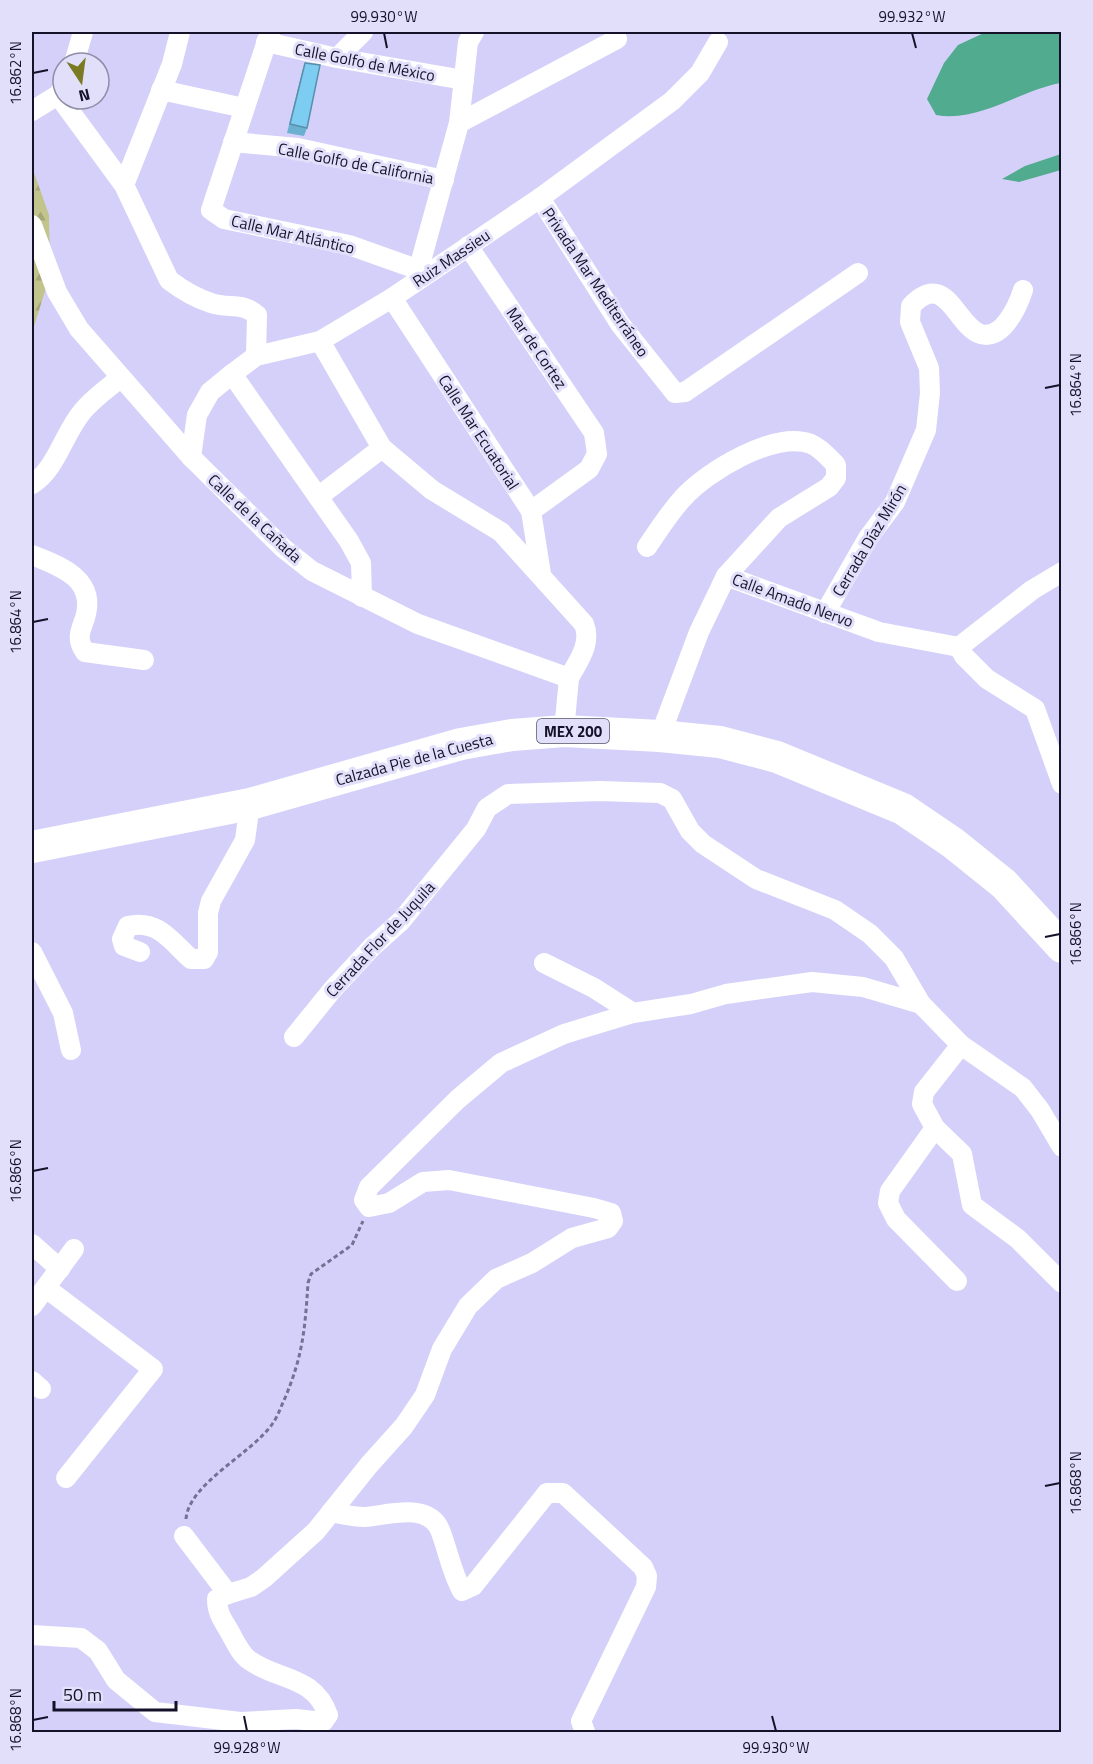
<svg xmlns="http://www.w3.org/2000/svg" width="1093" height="1764" viewBox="0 0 1093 1764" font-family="'Titillium Web',sans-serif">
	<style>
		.forest { fill: url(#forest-firs) }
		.water { fill: #51ab8e }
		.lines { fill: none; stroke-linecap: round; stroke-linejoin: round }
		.path { stroke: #757193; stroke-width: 3; stroke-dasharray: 4.5 3; stroke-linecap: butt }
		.street { stroke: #fff; stroke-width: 20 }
		.primary { stroke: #fff; stroke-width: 32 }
		.wall { fill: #6cb0d1 }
		.building { fill: #7dcdf3; stroke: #5890aa; stroke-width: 1.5 }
		.ticks { fill: none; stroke: #151129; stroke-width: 2 }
		.labels { text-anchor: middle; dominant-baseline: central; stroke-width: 6; stroke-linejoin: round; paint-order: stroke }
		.shield { fill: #e2dffb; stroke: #524f68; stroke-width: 1.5 }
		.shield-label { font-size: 15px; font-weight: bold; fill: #151129 }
		.street-label { font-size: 16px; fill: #151129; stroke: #e2dffb }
		.neatline { fill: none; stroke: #151129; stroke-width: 2 }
		.ticks-label { font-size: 15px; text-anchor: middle; fill: #151129 }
	</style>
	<defs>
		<pattern id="forest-firs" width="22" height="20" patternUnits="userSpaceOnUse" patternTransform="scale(1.5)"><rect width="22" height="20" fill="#c2c48b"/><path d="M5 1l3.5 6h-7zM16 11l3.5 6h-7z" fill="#a6a778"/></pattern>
	</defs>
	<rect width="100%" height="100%" fill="#d4d0fa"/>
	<polygon class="forest" points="32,167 49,215 50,275 32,333"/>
	<g class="water">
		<path d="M986 32H1061V83C1020 90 979 123 936 115L927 99 944 63 958 45Z"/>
		<polygon points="1061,154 1061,170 1019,182 1002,179 1025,166"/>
	</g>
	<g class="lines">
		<path class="path" d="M186 1519C189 1483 252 1454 273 1423 278 1416 281 1406 285 1398 303 1355 305 1329 308 1283L311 1274 352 1245 363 1221"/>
		<g class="street">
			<polyline points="270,32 211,210 224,219 349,245 428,273"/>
			<polyline points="266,42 337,58 464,80"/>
			<polyline points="337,58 363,32"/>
			<polyline points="74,63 83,32"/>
			<polyline points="161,90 244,108"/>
			<path d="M58 95 124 185 169 280C182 290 196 298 211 303 228 309 243 302 257 315L256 356"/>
			<polyline points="32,111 58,95 63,88"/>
			<polyline points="459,123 617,39"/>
			<polyline points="233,142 298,148 444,180"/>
			<polyline points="124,185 172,64 180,32"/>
			<polyline points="540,198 620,324 675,393 685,392 858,273"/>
			<polyline points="32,225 57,292 79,329 191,457 283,548 312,571 418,624 569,678 564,731"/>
			<polyline points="468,246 594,433 597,454 589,469 531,511"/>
			<polyline points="419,268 459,123 468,42 474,32"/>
			<polyline points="392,298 531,511 541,574"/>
			<path d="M320 341 382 448 432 490 501 532 584 624C592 644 578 661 569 678"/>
			<polyline points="232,374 349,541 361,563 362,597"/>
			<polyline points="191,457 197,415 210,392 232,374 256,356 320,341 392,298 540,198 672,101 700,73 718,42"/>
			<path d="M32 484C56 470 64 433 82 412 92 399 107 389 120 378"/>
			<polyline points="318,497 382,448"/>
			<path d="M647 547C658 531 669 513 683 498 706 472 775 430 811 444 821 448 829 458 836 465V478L829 487 779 518 726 576 699 632 660 736"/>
			<path d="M32 555C60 566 97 579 85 618 80 632 76 639 85 652L144 660"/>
			<polyline points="726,576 879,632 959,647"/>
			<path d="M825 613 868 538 895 502 926 430 930 393 929 368 910 322 911 306C945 270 955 322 978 333 1001 344 1018 306 1023 290"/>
			<polyline points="959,647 964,656 987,679 1035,709 1062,784"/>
			<polyline points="959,647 1032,590 1062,572"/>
			<polyline points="32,952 63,1013 71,1050"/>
			<path d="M140 952 124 946 122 939 128 926C158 919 171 941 191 959H204L208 952V913L211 901 245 840 250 804"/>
			<polyline points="544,963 594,988 633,1013"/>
			<polyline points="294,1037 333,989 372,947 401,921 476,829 487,808 508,794 600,791 660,793 672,799 690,831 703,844 756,879 835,910 870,934 894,958 921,1004 961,1045 1023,1088 1040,1110 1062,1147"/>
			<polyline points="961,1045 924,1092 922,1104 935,1128 962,1154 972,1205 1018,1239 1062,1283"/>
			<polyline points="935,1128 890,1191 888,1203 896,1219 957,1281"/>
			<polyline points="32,1244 60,1269"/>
			<polyline points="46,1288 153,1369 66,1478"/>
			<polyline points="32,1306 74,1249"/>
			<polyline points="32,1381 41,1389"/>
			<path d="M331 1512C342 1514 353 1517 364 1517 385 1516 428 1501 440 1530 448 1550 451 1571 462 1591L473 1586 547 1493H563L643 1567 647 1576 646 1587 581 1721 585 1732"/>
			<polyline points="184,1536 228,1594 251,1587 264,1578 316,1531 369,1465 404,1426 425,1395 442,1349 468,1306 496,1279 532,1263 572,1238 608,1228 613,1221 611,1213 594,1208 449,1180 423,1182 389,1203 369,1207 364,1200 369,1187 458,1099 501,1063 564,1034 633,1013 691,1004 726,994 812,982 863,987 921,1004"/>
			<path d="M32 1635 81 1638 98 1651 116 1680 155 1712 240 1722 296 1719 323 1722 328 1715C314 1675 278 1681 249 1660 240 1654 234 1639 228 1629 222 1619 217 1612 217 1599L228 1594"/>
		</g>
		<polyline class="primary" points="32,847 250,804 461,744 512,735 564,731 660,736 720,742 777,757 903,809 953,843 1004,884 1062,947"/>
	</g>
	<polygon class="wall" points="305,63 307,128 304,136 287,133 302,72"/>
	<polygon class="building" points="305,63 320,65 307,128 290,124"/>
	<path class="ticks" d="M384 33 387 48M912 33 916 48M33 73 48 70M1045 388 1060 385M33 622 48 619M1045 937 1060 934M33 1171 48 1168M1045 1486 1060 1483M244 1716 247 1731M772 1716 776 1731M33 1720 48 1717"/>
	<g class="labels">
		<rect class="shield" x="537" y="719" width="72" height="24" rx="4.5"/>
		<g class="shield-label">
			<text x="573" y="731">MEX 200</text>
		</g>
		<g class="street-label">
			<text transform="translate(365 62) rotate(11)">Calle Golfo de México</text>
			<text transform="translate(356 163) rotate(11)">Calle Golfo de California</text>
			<text transform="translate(293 234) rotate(13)">Calle Mar Atlántico</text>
			<text transform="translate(451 258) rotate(-34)">Ruiz Massieu</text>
			<text transform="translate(596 282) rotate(56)">Privada Mar Mediterráneo</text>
			<text transform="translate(537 348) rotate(56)">Mar de Cortez</text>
			<text transform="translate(479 432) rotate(57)">Calle Mar Ecuatorial</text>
			<text transform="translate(255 518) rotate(43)">Calle de la Cañada</text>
			<text transform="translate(869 540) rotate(-59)">Cerrada Díaz Mirón</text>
			<text transform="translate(793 600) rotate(20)">Calle Amado Nervo</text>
			<text transform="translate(414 759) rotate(-15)">Calzada Pie de la Cuesta</text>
			<text transform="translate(380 939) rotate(-47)">Cerrada Flor de Juquila</text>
		</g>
	</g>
	<rect width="1093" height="1764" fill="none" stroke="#e2dffb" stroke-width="66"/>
	<g transform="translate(81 81) rotate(167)"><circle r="28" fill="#e2dffb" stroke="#908da7" stroke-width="1.5"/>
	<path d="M0-4.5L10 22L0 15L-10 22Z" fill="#7a7a22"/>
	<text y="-9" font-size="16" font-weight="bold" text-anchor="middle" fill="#151129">N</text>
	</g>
	<path d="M54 1701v9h122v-9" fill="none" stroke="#151129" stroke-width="3"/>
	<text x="63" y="1701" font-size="18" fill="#151129" stroke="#e2dffb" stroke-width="4.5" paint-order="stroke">50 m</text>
	<rect x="33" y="33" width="1027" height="1698" class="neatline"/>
	<g class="ticks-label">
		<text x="384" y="22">99.930°W</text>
		<text x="912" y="22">99.932°W</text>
		<text transform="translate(16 73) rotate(-90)" y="5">16.862°N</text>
		<text transform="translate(1076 385) rotate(-90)" y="5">16.864°N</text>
		<text transform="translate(16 622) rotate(-90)" y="5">16.864°N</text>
		<text transform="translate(1076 934) rotate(-90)" y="5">16.866°N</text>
		<text transform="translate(16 1171) rotate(-90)" y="5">16.866°N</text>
		<text transform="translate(1076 1483) rotate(-90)" y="5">16.868°N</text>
		<text transform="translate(16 1720) rotate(-90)" y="5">16.868°N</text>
		<text x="247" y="1753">99.928°W</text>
		<text x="776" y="1753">99.930°W</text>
	</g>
</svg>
